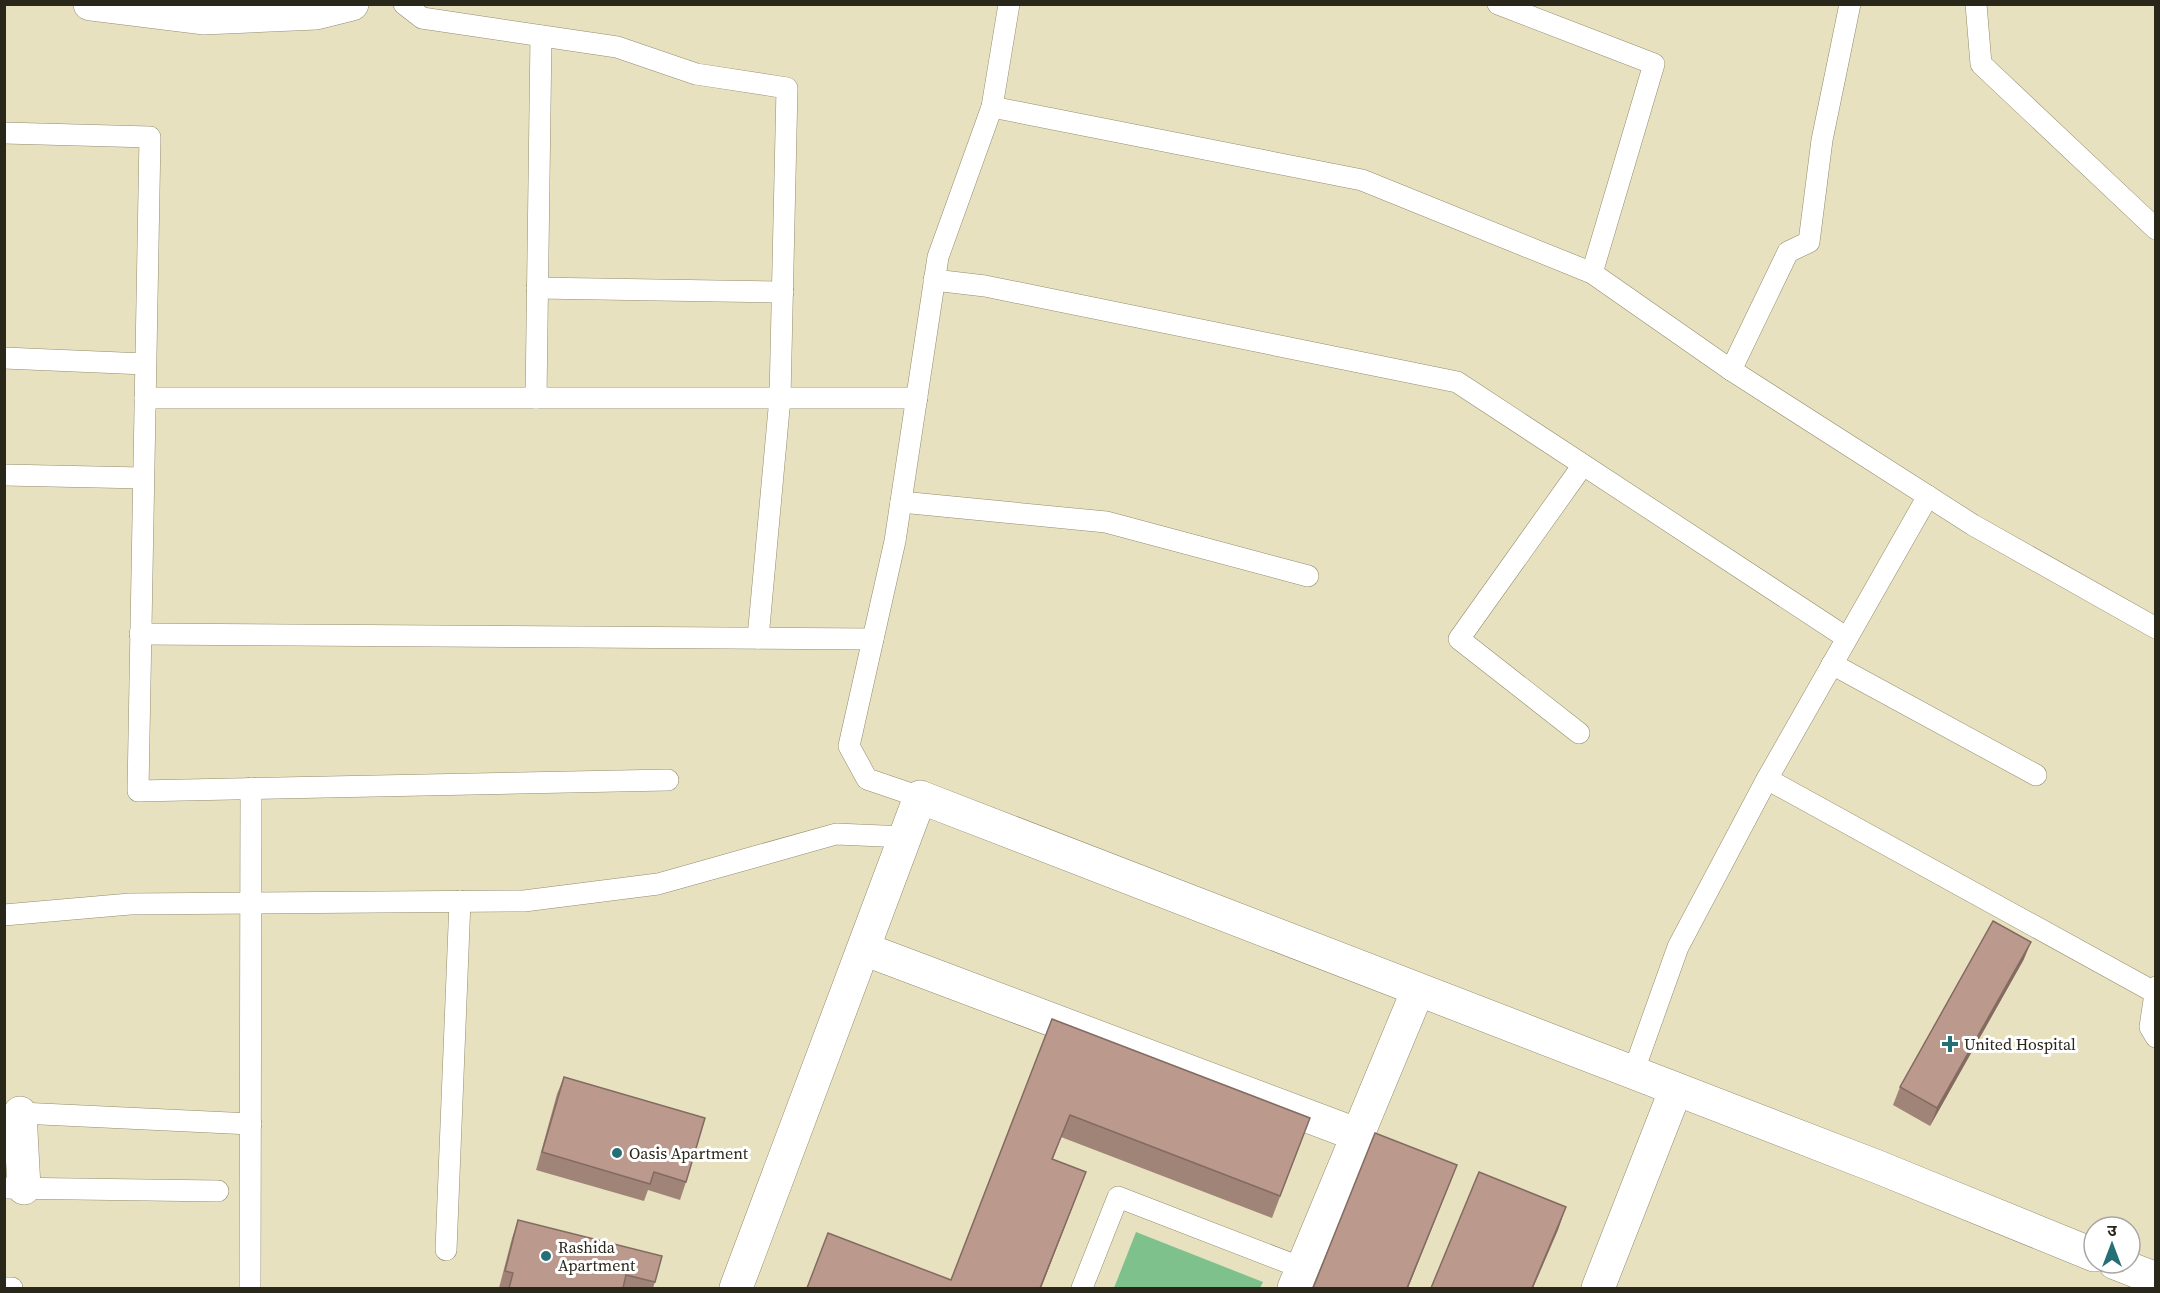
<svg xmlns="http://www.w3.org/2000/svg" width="2160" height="1293" viewBox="0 0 2160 1293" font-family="'Source Serif 4','Noto Sans Devanagari',serif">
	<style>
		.green { fill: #7ec18d }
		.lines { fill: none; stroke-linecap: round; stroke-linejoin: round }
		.lane-casing { stroke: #938c6d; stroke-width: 22 }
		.street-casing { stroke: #938c6d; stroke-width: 34 }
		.lane { stroke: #fff; stroke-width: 21 }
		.street { stroke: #fff; stroke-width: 33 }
		.wall { fill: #a18478 }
		.shaded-wall { fill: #836b62 }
		.building { fill: #bb998c; stroke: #836b62; stroke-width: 1.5 }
		.poi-dot { fill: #257077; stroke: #fff; stroke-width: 2 }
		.labels { text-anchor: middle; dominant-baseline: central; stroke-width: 6; stroke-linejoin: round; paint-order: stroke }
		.poi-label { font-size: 16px; fill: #29261a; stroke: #fff; text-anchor: start }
	</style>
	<rect width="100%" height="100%" fill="#e8e1bf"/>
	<polygon class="green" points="1136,1232 1263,1282 1260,1288 1114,1288"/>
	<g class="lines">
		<defs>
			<g id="lane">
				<polyline points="404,4 422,18 617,47 696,74 787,88 780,398 758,638"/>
				<polyline points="1498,4 1654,64 1592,273"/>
				<polyline points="1976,4 1981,64 2156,229"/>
				<polyline points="992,107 1362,180 1592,273 1731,370 1973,525 2156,628"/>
				<polyline points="4,133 150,137 138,791 668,780"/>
				<polyline points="934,280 985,286 1457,382 1847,638"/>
				<polyline points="537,288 783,292"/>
				<polyline points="4,358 145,364"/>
				<polyline points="1731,370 1788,252 1809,242 1822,140 1850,4"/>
				<polyline points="145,398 917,398"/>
				<polyline points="536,398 541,36"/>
				<polyline points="4,475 143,478"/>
				<polyline points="901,502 1106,522 1308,576"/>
				<polyline points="140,634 873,639"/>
				<polyline points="1832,664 2036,775"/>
				<polyline points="1579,733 1459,639 1583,465"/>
				<polyline points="1767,779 2154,992"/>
				<polyline points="920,797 867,779 849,746 895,541 938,257 992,107 1009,4"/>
				<polyline points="4,915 130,904 524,901 658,884 836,834 906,837"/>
				<polyline points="2156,987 2150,1027 2156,1037"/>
				<polyline points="1633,1073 1678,947 1767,779 1928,496"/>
				<polyline points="20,1113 251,1124"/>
				<polyline points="4,1188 218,1191"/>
				<polyline points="446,1250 460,901"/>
				<polyline points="4,1288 12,1288"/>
				<polyline points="250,1288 251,788"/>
				<polyline points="1082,1288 1118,1197 1302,1268"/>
			</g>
			<g id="street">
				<polyline points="90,4 203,18 316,13 352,4"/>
				<polyline points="864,949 1358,1135"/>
				<polyline points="20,1113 24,1188"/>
				<polyline points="2115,1263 2156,1279"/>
				<polyline points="736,1288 920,797 1878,1167 2094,1255"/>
				<polyline points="1294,1288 1418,990"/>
				<polyline points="1598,1288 1676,1089"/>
			</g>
		</defs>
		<use href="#lane" class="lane-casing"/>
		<use href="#street" class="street-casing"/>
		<use href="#lane" class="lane"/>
		<use href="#street" class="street"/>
	</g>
	<g class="wall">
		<polygon points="2024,959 1930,1126 1893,1105 1900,1087"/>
		<polygon points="1052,1019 1310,1118 1272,1218 1061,1137 1053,1159 1086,1172 1041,1288 807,1288 951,1280"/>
		<polygon points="564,1077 686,1182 680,1200 648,1190 644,1201 536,1170 557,1094"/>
		<polygon points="518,1220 655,1282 653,1288 499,1288 512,1238"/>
	</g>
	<g class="shaded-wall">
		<polygon points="2031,942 2024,959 1930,1126 1937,1108"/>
		<polygon points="1457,1165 1448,1188 1408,1288 1407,1288"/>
		<polygon points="1086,1172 1041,1288 1040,1288"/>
		<polygon points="1566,1207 1558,1230 1533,1288 1532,1288"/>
	</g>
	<g class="building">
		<polygon points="1993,921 2031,942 1937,1108 1900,1087"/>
		<polygon points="1052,1019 1310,1118 1280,1196 1070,1115 1052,1159 1086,1172 1040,1288 807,1288 828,1233 951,1280"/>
		<polygon points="564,1077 705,1118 686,1182 654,1172 650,1184 542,1152"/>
		<polygon points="1375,1133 1457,1165 1407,1288 1313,1288"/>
		<polygon points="1479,1172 1566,1207 1532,1288 1431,1288"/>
		<polygon points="518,1220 662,1256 655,1282 626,1275 623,1288 509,1288 513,1273 505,1271"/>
	</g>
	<g class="poi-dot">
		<path d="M1947 1035h6v6h6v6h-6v6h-6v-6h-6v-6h6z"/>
		<circle cx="617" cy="1153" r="6"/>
		<circle cx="546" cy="1256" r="6"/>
	</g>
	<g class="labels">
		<g class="poi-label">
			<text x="1964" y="1044">United Hospital</text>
			<text x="629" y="1153">Oasis Apartment</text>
			<text x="558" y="1247">Rashida<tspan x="558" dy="18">Apartment</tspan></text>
		</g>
	</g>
	<rect width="2160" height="1293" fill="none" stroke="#29261a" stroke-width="12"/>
	<g transform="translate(2112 1245)"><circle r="28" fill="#ffffff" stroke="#a9a8a3" stroke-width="1.5"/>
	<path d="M0-4.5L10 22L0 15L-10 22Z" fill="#257077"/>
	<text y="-9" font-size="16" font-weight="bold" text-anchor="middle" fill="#29261a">उ</text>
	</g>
</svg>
